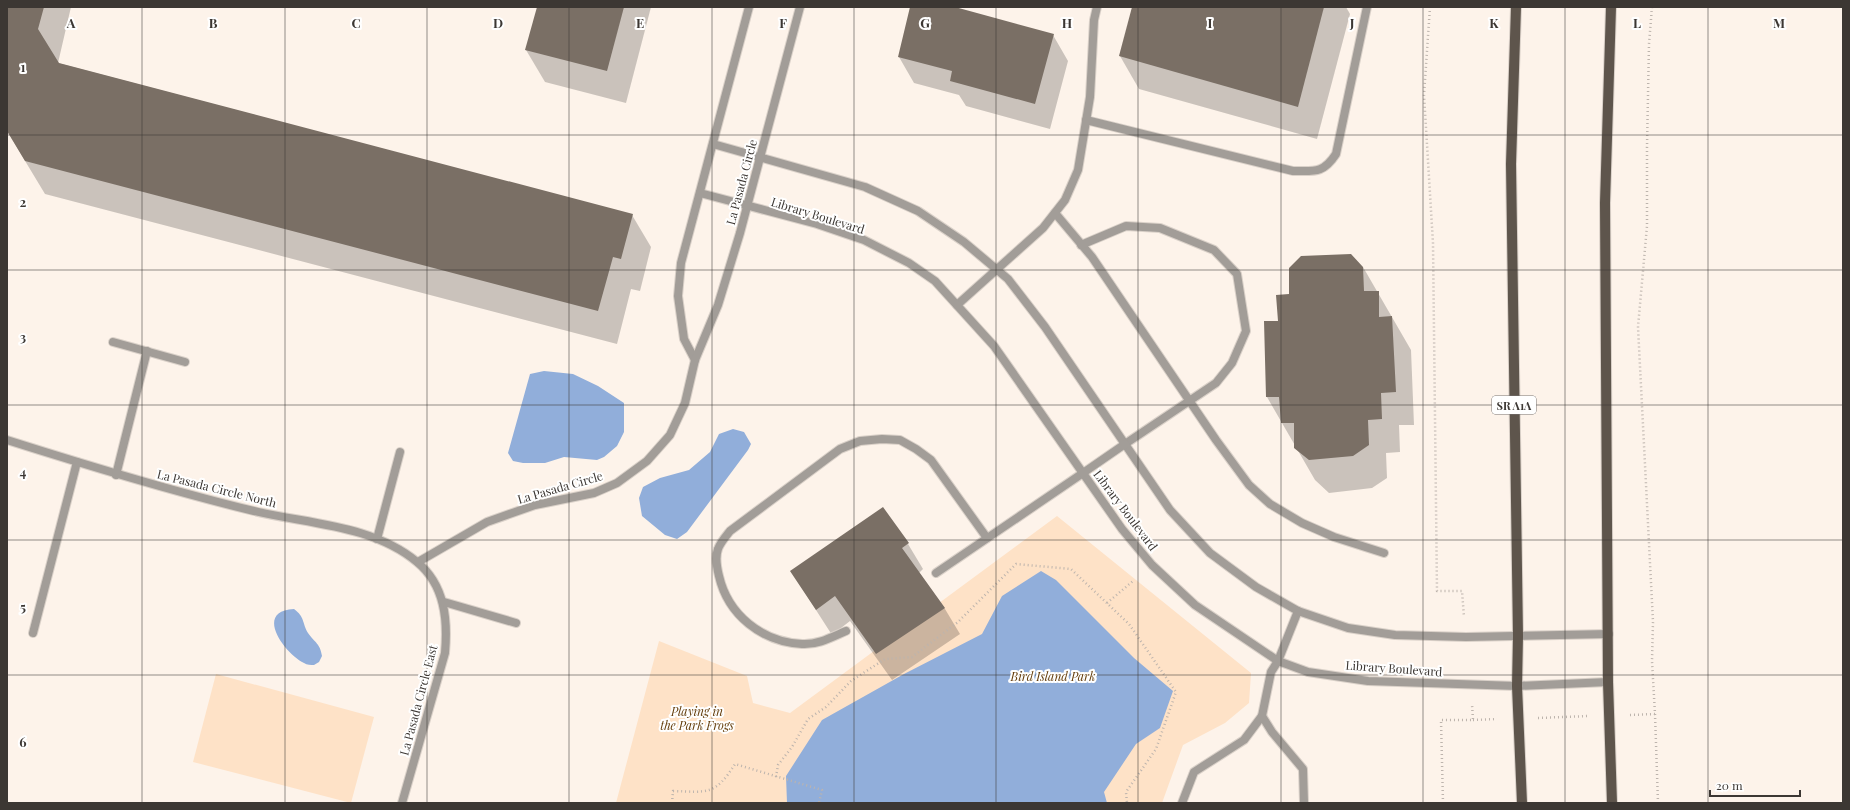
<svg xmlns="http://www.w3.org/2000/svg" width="1850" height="810" viewBox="0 0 1850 810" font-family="'Playfair Display',serif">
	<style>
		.green { fill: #fee2c7 }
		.water { fill: #91aeda }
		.shadow { fill: #0003 }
		.building { fill: #7a6f65 }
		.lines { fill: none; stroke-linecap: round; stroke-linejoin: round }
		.service-casing { stroke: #dad1c9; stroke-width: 10 }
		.minor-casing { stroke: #dad1c9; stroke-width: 10 }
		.primary-casing { stroke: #dad1c9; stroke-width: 12 }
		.path { stroke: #bdb4ad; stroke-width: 2.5; stroke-dasharray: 1 3; stroke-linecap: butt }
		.service { stroke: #a29d98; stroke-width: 8 }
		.minor { stroke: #a29d98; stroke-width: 8 }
		.primary { stroke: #5e554c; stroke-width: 10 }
		.grid { fill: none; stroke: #3c3733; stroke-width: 1; stroke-opacity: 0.55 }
		.labels { text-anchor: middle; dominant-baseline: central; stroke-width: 4; stroke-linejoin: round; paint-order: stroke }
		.shield { fill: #fff; stroke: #767370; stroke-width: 1 }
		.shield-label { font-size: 11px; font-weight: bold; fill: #3c3733 }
		.street-label { font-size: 12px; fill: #3c3733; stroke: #fff }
		.park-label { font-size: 12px; font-style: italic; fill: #643d0b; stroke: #fff }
		.grid-label { font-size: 13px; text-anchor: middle; font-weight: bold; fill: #3c3733; stroke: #fff; stroke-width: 4; stroke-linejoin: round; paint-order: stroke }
	</style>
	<rect width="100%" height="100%" fill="#fdf3ea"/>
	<g class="green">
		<polygon points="1057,516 1251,673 1249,703 1225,723 1183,745 1162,803 616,803 659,641 747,676 753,703 790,713"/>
		<polygon points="216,674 374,717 351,803 193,762"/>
	</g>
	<g class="water">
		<polygon points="544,371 573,374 598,386 624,403 624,432 617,446 604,457 597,460 564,457 545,463 523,463 513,461 508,453 530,374"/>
		<polygon points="733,429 744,432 751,444 748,450 687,532 677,539 665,535 642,516 639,498 643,487 660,478 689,470 710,452 719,434"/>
		<polygon points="1041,571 1056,580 1134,658 1173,691 1160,728 1136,744 1104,792 1107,803 787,803 786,776 822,720 904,674 982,634 1002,596"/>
		<path d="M294 609C305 617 302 623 308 633 315 643 320 643 322 656L319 662 314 665C311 665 307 665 304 663 285 654 253 611 294 609Z"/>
	</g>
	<g class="shadow">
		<polygon points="7,7 71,7 58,63 632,215 651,247 640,291 631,289 617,344 45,194 7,131"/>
		<polygon points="538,7 651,7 626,103 545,82 526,50"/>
		<polygon points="911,7 951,7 1053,35 1068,61 1050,129 966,106 959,95 914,83 899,57"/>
		<polygon points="1133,7 1346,7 1350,14 1317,139 1139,89 1120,56"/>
		<polygon points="1363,267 1411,350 1414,425 1399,425 1400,452 1386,453 1387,478 1372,488 1329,493 1315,480 1267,397 1279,322 1290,295"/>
		<polygon points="908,544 923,569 919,573 945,609 960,634 892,680 850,621 832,635 791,571"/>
	</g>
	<g class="building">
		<polygon points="7,7 44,7 38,29 59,63 633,214 621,259 613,257 598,311 25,161 7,131"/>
		<polygon points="537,7 624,7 607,71 525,50"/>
		<polygon points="910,7 955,7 1054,34 1035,104 950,81 952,71 898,57"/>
		<polygon points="1132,7 1324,7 1298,107 1119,56"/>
		<polygon points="1351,254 1363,267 1364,291 1379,291 1379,317 1392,316 1396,392 1381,393 1382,419 1368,420 1369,445 1353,456 1309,460 1294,448 1294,423 1281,423 1279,397 1266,397 1264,321 1278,321 1276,295 1289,294 1289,268 1301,256"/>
		<polygon points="883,507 909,543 902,548 945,608 876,654 835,596 816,610 790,571"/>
	</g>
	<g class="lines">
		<defs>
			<g id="service">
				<path d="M1086 120 1293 171C1314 171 1323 174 1336 154L1367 7"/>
				<polyline points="1055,213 1092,257 1216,440 1249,485 1270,504 1302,523 1334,537 1384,553"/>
				<polyline points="1081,245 1126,226 1160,228 1214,250 1237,274 1246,331 1232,363 1216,383 1125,444"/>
				<polyline points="957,305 1043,228 1065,200 1078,170 1090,97 1094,20 1097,7"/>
				<polyline points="936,573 1083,473"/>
				<path d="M846 631C832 637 818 645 802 644 762 642 728 615 719 576 717 568 715 557 718 549 720 543 726 536 730 531L840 449 860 441 882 439 900 440 916 449 931 460 987 538"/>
				<polyline points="1262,716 1272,732 1303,769 1304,803"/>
				<polyline points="1182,803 1194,772 1244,740 1262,716 1271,672 1278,661 1298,611"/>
			</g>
			<g id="minor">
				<polyline points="713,144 865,187 918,211 964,242 1008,279 1045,327 1170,510 1210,553 1256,587 1298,611 1348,628 1395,635 1466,637 1609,634"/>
				<polyline points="700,193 817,224 864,240 909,263 935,281 994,346 1122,529 1152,565 1195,605 1278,661 1308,672 1368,681 1517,686 1608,682"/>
				<polyline points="113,342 185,362"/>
				<polyline points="695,360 684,339 678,296 681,263 749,7"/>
				<path d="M7 440C89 466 171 491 254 511 308 524 373 525 417 562 445 585 448 620 445 653L402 803"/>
				<polyline points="1083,473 1125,444"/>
				<polyline points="116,475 147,351"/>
				<polyline points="377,539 400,452"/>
				<polyline points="418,562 487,522 535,505 594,493 617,483 647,461 670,435 685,403 695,360 718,305 740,233 800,7"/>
				<polyline points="444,602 516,623"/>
				<polyline points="33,633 77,462"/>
			</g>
			<g id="primary">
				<polyline points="1516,7 1511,164 1518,636 1517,686 1522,803"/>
				<polyline points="1611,7 1605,203 1608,682 1612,803"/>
			</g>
		</defs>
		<use href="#service" class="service-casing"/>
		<use href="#minor" class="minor-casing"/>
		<use href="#primary" class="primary-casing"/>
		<g class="path">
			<polyline points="1430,7 1424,95 1433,243 1437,591 1462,591 1464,617"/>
			<polyline points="1107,603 1133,581"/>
			<polyline points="1655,714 1658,803"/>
			<polyline points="1630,715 1655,714 1652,661 1653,622 1638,327 1647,226 1647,147 1649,44 1652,7"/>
			<polyline points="1538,718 1589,716"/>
			<polyline points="1473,720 1497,719"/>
			<polyline points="776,777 778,765 792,747 808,719 826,707 851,681 885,659 912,657 958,622 1016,564 1071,569 1129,624 1176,692 1156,749 1126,792 1127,803"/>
			<path d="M672 803 673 791C707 792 715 796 735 764L822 790 819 803"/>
			<polyline points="1443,803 1441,720 1473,720 1472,704"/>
		</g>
		<use href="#service" class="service"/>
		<use href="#minor" class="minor"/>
		<use href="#primary" class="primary"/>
	</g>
	<path class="grid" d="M142 7V803M285 7V803M427 7V803M569 7V803M712 7V803M854 7V803M996 7V803M1138 7V803M1281 7V803M1423 7V803M1565 7V803M1708 7V803M7 135H1843M7 270H1843M7 405H1843M7 540H1843M7 675H1843"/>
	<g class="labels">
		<rect class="shield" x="1492" y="396" width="44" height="18" rx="3"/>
		<g class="shield-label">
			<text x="1514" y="405">SR A1A</text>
		</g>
		<g class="street-label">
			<text transform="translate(741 182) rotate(-75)">La Pasada Circle</text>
			<text transform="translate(818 215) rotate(17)">Library Boulevard</text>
			<text transform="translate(560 487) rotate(-16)">La Pasada Circle</text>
			<text transform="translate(217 488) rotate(14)">La Pasada Circle North</text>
			<text transform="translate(1126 510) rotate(53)">Library Boulevard</text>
			<text transform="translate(1394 668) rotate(4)">Library Boulevard</text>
			<text transform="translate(418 700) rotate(-75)">La Pasada Circle East</text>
		</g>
		<g class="park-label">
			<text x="1053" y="676">Bird Island Park</text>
			<text x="697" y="711">Playing in<tspan x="697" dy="14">the Park Frogs</tspan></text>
		</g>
	</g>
	<g class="grid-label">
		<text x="71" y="28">A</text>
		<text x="213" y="28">B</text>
		<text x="356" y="28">C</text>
		<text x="498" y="28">D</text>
		<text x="640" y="28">E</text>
		<text x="783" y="28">F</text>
		<text x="925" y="28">G</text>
		<text x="1067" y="28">H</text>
		<text x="1210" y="28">I</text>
		<text x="1352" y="28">J</text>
		<text x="1494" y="28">K</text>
		<text x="1637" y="28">L</text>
		<text x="1779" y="28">M</text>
		<text x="23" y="72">1</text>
		<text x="23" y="207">2</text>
		<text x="23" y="342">3</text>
		<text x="23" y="477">4</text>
		<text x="23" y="612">5</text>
		<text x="23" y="747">6</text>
	</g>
	<rect width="1850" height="810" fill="none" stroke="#3c3733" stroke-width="16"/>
	<path d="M1710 790v6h90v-6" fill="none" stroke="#3c3733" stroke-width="2"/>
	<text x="1716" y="790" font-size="12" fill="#3c3733" stroke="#ffffff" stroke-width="3" paint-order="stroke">20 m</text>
</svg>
